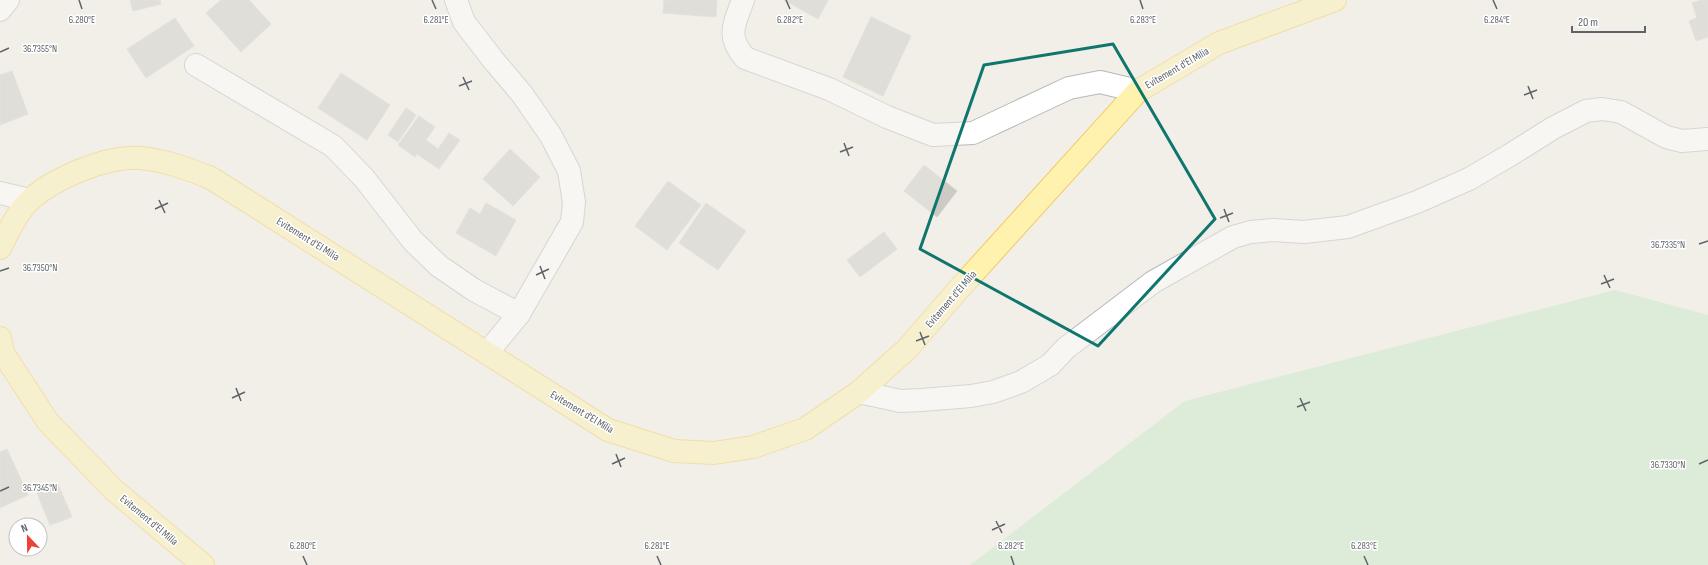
<svg xmlns="http://www.w3.org/2000/svg" width="1708" height="565" viewBox="0 0 1708 565" font-family="'Sofia Sans Condensed',sans-serif">
	<style>
		.green { fill: #c5e8c5 }
		.building { fill: #cccac5; stroke: #d6d1c6 }
		.lines { fill: none; stroke-linecap: round; stroke-linejoin: round }
		.minor-casing { stroke: #b5b8bc; stroke-width: 24 }
		.major-casing { stroke: #f2c960; stroke-width: 24 }
		.minor { stroke: #fff; stroke-width: 22 }
		.major { stroke: #fff2af; stroke-width: 22 }
		.marked { fill: none; stroke: #0f766e; stroke-width: 3; stroke-linejoin: round }
		.ticks { fill: none; stroke: #5f6368; stroke-width: 1.5 }
		.labels { text-anchor: middle; dominant-baseline: central; stroke-width: 3; stroke-linejoin: round; paint-order: stroke }
		.street-label { font-size: 11px; fill: #5f6368; stroke: #fff }
		.ticks-label { font-size: 10px; text-anchor: middle; fill: #5f6368; stroke: #fff; stroke-width: 3; stroke-linejoin: round; paint-order: stroke }
	</style>
	<rect width="100%" height="100%" fill="#f1efe8"/>
	<polygon class="green" points="1615,290 1708,315 1708,565 970,565 1185,401"/>
	<g class="building">
		<polygon points="130,0 160,0 161,4 133,11"/>
		<polygon points="221,0 249,0 271,24 241,52 206,13"/>
		<polygon points="664,0 717,0 716,17 663,13"/>
		<polygon points="784,0 828,0 818,19"/>
		<polygon points="1701,0 1708,0 1708,37 1696,41 1689,21 1697,18 1692,3"/>
		<polygon points="871,17 911,36 883,96 843,77"/>
		<polygon points="175,18 194,46 146,78 127,49"/>
		<polygon points="12,71 28,114 0,125 0,75"/>
		<polygon points="341,73 390,105 367,140 318,108"/>
		<polygon points="406,108 416,115 398,142 388,135"/>
		<polygon points="419,116 435,127 426,140 438,149 449,133 460,140 439,169 417,154 415,157 398,145"/>
		<polygon points="510,149 540,177 513,206 483,179"/>
		<polygon points="924,165 957,191 937,217 904,191"/>
		<polygon points="668,181 701,205 667,250 635,226"/>
		<polygon points="486,203 516,220 496,256 456,233 470,208 480,214"/>
		<polygon points="706,203 746,231 718,270 679,243"/>
		<polygon points="884,232 897,249 860,277 847,260"/>
		<polygon points="7,449 28,495 0,508 0,452"/>
		<polygon points="58,484 72,517 50,525 37,493"/>
	</g>
	<g class="lines">
		<defs>
			<g id="minor">
				<polyline points="456,0 464,22 494,61 522,94 551,136 569,171 574,202 572,222 519,314 487,353"/>
				<path d="M743 0C734 25 726 36 745 58L829 89 887 117 933 135 973 133 1069 88 1100 82 1138 91"/>
				<polyline points="0,10 8,0"/>
				<polyline points="196,65 333,146 364,178 413,241 439,266 474,290 519,314"/>
				<polyline points="0,193 30,200"/>
				<polyline points="859,392 900,401 922,400 971,396 993,392 1021,382 1050,365 1066,348 1153,282 1233,237 1251,232 1273,230 1304,232 1348,227 1417,202 1469,179 1510,155 1553,128 1586,111 1602,109 1621,112 1666,137 1682,141 1708,139"/>
			</g>
			<g id="major">
				<path d="M0 248C9 231 17 212 31 199 56 177 107 156 140 158 165 160 188 169 211 178L608 430 674 451 714 453 753 447 805 429 859 392 907 349 958 290 1138 91 1219 43 1335 0"/>
				<polyline points="0,338 3,353 48,422 114,490 203,565"/>
			</g>
		</defs>
		<use href="#minor" class="minor-casing"/>
		<use href="#major" class="major-casing"/>
		<use href="#minor" class="minor"/>
		<use href="#major" class="major"/>
	</g>
	<path d="M0 0H1708V565H0ZM1113 44 1215 219 1098 346 920 249 984 65Z" fill="#f1efe8" fill-opacity=".55" fill-rule="evenodd"/>
	<path class="marked" d="M1113 44 1215 219 1098 346 920 249 984 65Z"/>
	<path class="ticks" d="M79 0 82 9M432 0 436 9M786 0 790 9M1140 0 1143 9M1493 0 1497 9M0 52 9 48M463 77 469 90M459 86 472 81M1528 86 1533 99M1524 95 1537 90M844 143 849 156M840 152 853 147M159 200 165 213M155 209 168 203M1224 209 1229 222M1220 218 1233 213M1699 244 1708 241M540 266 545 279M0 271 9 268M536 275 549 269M1604 275 1610 288M1601 284 1614 279M920 332 925 345M916 341 929 336M236 388 241 401M232 398 245 392M1300 398 1306 411M1297 407 1310 402M616 454 621 467M612 464 625 458M1699 464 1708 460M0 491 9 487M996 521 1002 533M992 530 1005 524M303 556 307 565M657 556 661 565M1011 556 1014 565M1364 556 1368 565"/>
	<g class="labels">
		<g class="street-label">
			<text transform="translate(1177 68) rotate(-30)">Evitement d'El Milia</text>
			<text transform="translate(308 239) rotate(32)">Evitement d'El Milia</text>
			<text transform="translate(951 299) rotate(-49)">Evitement d'El Milia</text>
			<text transform="translate(582 412) rotate(31)">Evitement d'El Milia</text>
			<text transform="translate(149 520) rotate(40)">Evitement d'El Milia</text>
		</g>
	</g>
	<g class="ticks-label">
		<text x="82" y="23">6.280°E</text>
		<text x="436" y="23">6.281°E</text>
		<text x="790" y="23">6.282°E</text>
		<text x="1143" y="23">6.283°E</text>
		<text x="1497" y="23">6.284°E</text>
		<text x="40" y="52">36.7355°N</text>
		<text x="1668" y="248">36.7335°N</text>
		<text x="40" y="271">36.7350°N</text>
		<text x="1668" y="468">36.7330°N</text>
		<text x="40" y="491">36.7345°N</text>
		<text x="303" y="549">6.280°E</text>
		<text x="657" y="549">6.281°E</text>
		<text x="1011" y="549">6.282°E</text>
		<text x="1364" y="549">6.283°E</text>
	</g>
	<g transform="translate(28 537) rotate(338)"><circle r="19" fill="#ffffff" stroke="#bfc1c3"/>
	<path d="M0-3L7 15L0 10L-7 15Z" fill="#ea4335"/>
	<text y="-6" font-size="11" font-weight="bold" text-anchor="middle" fill="#5f6368">N</text>
	</g>
	<path d="M1572 26v6h73v-6" fill="none" stroke="#5f6368" stroke-width="2"/>
	<text x="1578" y="26" font-size="12" fill="#5f6368" stroke="#ffffff" stroke-width="3" paint-order="stroke">20 m</text>
</svg>
